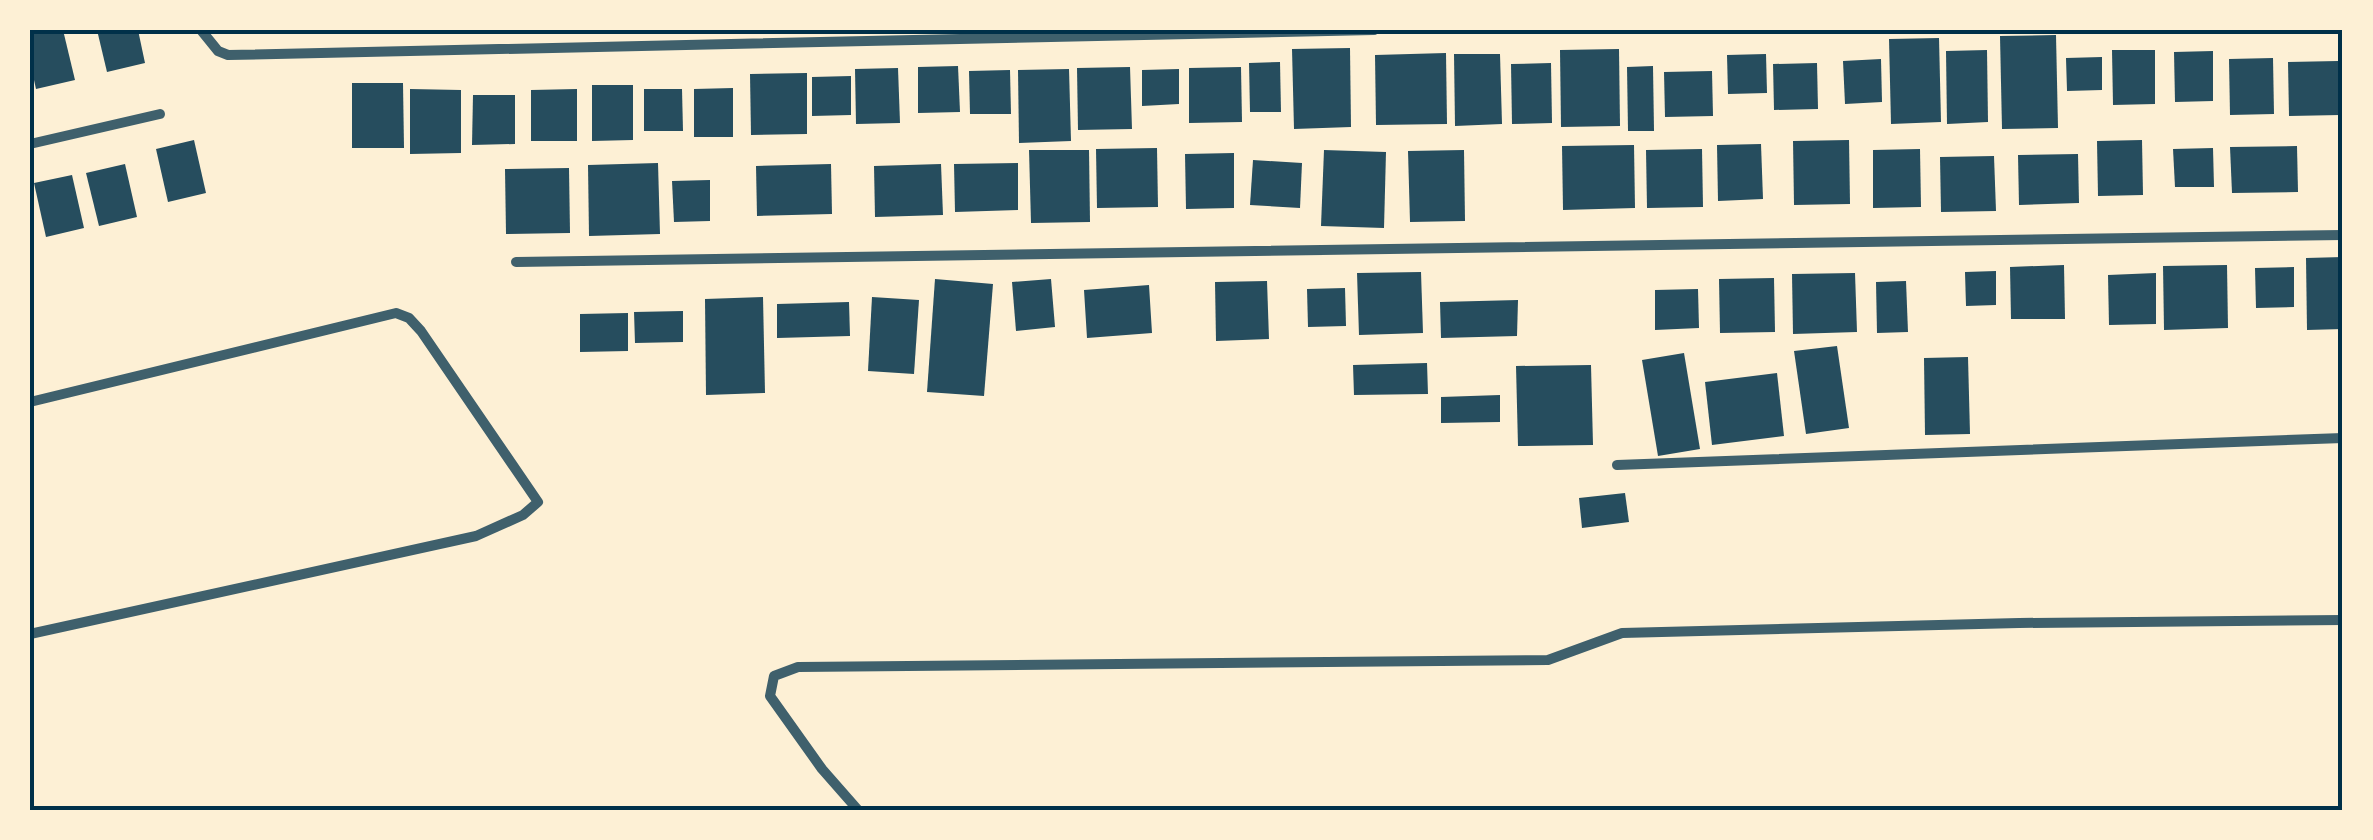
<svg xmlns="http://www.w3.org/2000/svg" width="2373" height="840" viewBox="0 0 2373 840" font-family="'Nunito Sans',sans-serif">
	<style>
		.building { fill: #264d5e }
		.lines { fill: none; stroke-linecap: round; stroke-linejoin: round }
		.minor { stroke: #3f606c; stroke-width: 10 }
		.neatline { fill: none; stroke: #003049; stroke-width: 4 }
	</style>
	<rect width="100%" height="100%" fill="#fdf0d5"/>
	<g class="building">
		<polygon points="46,30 63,30 75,80 36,89 30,62 30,34"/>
		<polygon points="97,30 138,30 145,63 107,72"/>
		<polygon points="2056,35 2058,128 2002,129 2000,36"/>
		<polygon points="1939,38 1941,122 1891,124 1889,39"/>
		<polygon points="1350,48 1351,127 1294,129 1292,49"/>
		<polygon points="1619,49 1620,126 1561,127 1560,50"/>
		<polygon points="1987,50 1988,122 1947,124 1946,51"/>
		<polygon points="2112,50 2155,50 2155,104 2113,105"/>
		<polygon points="2213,51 2213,101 2175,102 2174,52"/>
		<polygon points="1446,53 1447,124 1376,125 1375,55"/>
		<polygon points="1454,54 1500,54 1502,124 1455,126"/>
		<polygon points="1766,54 1767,93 1728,94 1727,55"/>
		<polygon points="2102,57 2102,90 2067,91 2066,58"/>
		<polygon points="2273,58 2274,114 2230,115 2229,59"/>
		<polygon points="1881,59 1882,102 1845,104 1843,61"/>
		<polygon points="2338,61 2340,115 2289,116 2288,62"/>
		<polygon points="1280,62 1281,112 1250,112 1249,63"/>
		<polygon points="1551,63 1552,123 1512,124 1511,64"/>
		<polygon points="1817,63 1818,109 1774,110 1773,64"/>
		<polygon points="958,66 960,112 918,113 918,67"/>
		<polygon points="1653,66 1654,131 1628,131 1627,67"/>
		<polygon points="1130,67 1132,129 1078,130 1077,68"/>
		<polygon points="1241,67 1242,122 1189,123 1189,68"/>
		<polygon points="898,68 900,123 856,124 855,69"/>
		<polygon points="1069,69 1071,141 1019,143 1018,70"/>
		<polygon points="1179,69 1179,104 1142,106 1142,70"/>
		<polygon points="1010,70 1011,114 970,114 969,71"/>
		<polygon points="1712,71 1713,116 1665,117 1664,72"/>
		<polygon points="807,73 807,134 751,135 750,74"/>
		<polygon points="851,76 851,115 812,116 812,77"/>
		<polygon points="352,83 403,83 404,148 352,148"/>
		<polygon points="592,85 633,85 633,140 592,141"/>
		<polygon points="733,88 733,137 694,137 694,89"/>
		<polygon points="410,89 461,90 461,153 410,154"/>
		<polygon points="577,89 577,141 531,141 531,90"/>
		<polygon points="644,89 682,89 683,131 644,131"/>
		<polygon points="473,95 515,95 515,144 472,145"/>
		<polygon points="194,140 206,193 168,202 156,149"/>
		<polygon points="1849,140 1850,204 1794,205 1793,141"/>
		<polygon points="2142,140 2143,195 2098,196 2097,141"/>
		<polygon points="1761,144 1763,199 1718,201 1717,145"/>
		<polygon points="1634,145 1635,208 1563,210 1562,146"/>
		<polygon points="2297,146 2298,192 2232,193 2230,147"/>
		<polygon points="1157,148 1158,207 1097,208 1096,149"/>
		<polygon points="2213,148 2214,187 2175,187 2173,149"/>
		<polygon points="1702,149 1703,207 1647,208 1646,150"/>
		<polygon points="1920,149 1921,207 1873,208 1873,150"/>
		<polygon points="1029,150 1089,150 1090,222 1031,223"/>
		<polygon points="1324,150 1386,152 1384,228 1321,226"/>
		<polygon points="1464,150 1465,221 1410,222 1408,151"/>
		<polygon points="1234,153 1234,208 1186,209 1185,154"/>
		<polygon points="2078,154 2079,203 2019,205 2018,155"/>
		<polygon points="1994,156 1996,211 1941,212 1940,157"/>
		<polygon points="1253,160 1302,163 1300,208 1250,205"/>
		<polygon points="658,163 660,234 589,236 588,165"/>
		<polygon points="1018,163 1018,210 955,212 954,164"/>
		<polygon points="125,164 137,217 99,226 86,173"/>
		<polygon points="831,164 832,214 757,216 756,166"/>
		<polygon points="941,164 943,215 875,217 874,166"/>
		<polygon points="569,168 570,233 506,234 505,169"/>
		<polygon points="72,175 84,228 46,237 34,183"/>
		<polygon points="710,180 710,221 674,222 672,181"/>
		<polygon points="2343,257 2343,329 2307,330 2306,258"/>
		<polygon points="2064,265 2065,319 2011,319 2010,267"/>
		<polygon points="2227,265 2228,328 2164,330 2163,266"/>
		<polygon points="2294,267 2294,307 2256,308 2255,268"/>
		<polygon points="1996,271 1996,305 1966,306 1965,272"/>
		<polygon points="1421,272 1423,333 1359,335 1357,273"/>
		<polygon points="1855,273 1857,332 1793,334 1792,274"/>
		<polygon points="2156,273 2156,324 2109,325 2108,275"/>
		<polygon points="1774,278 1775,332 1720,333 1719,279"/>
		<polygon points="935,279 993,284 984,396 927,392"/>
		<polygon points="1051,279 1055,327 1016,331 1012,282"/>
		<polygon points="1267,281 1269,339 1216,341 1215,282"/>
		<polygon points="1906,281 1908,332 1877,333 1876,282"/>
		<polygon points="1149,285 1152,333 1087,338 1084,290"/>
		<polygon points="1345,288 1346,326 1308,327 1307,289"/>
		<polygon points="1698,289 1699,328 1655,330 1655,290"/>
		<polygon points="763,297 765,393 706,395 705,299"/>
		<polygon points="872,297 919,300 914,374 868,371"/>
		<polygon points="1518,300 1517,336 1441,338 1440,302"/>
		<polygon points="849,302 850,336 777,338 777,304"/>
		<polygon points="683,311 683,342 635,343 634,312"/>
		<polygon points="628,313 628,351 580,352 580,314"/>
		<polygon points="1837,346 1849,428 1806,434 1794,351"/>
		<polygon points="1684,353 1700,449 1658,456 1642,360"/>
		<polygon points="1968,357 1970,434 1925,435 1924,358"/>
		<polygon points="1427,363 1428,394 1354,395 1353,365"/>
		<polygon points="1591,365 1593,445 1518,446 1516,366"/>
		<polygon points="1777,373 1784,436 1712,445 1705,382"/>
		<polygon points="1500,395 1500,422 1441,423 1441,397"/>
		<polygon points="1625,493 1629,522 1582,528 1579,498"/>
	</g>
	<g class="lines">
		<g class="minor">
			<polyline points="201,30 218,51 228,55 1374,30"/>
			<polyline points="30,144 160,114"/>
			<polyline points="516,262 2343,235"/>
			<polyline points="30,402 396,313 409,318 421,331 538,502 523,515 476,536 30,634"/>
			<polyline points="1617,465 2343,438"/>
			<polyline points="858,810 822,769 770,696 774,676 798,667 1548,660 1622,633 2019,623 2343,620"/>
		</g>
	</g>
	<rect width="2373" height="840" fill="none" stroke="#fdf0d5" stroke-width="65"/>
	<rect x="32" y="32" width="2308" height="776" class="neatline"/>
</svg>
